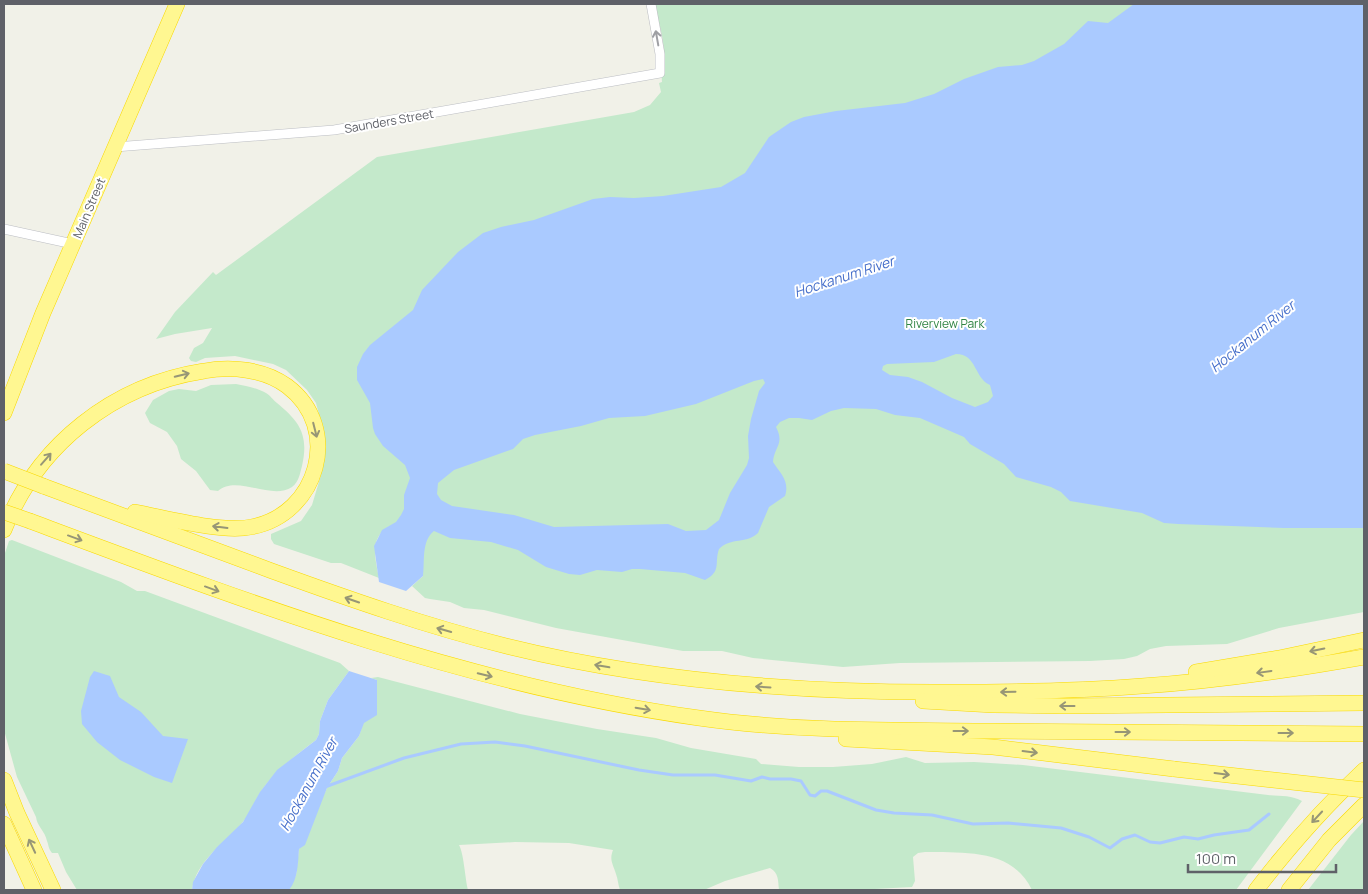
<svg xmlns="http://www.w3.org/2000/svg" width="1368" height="894" viewBox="0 0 1368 894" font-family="Manrope,sans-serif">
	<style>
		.green { fill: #c4e9cb }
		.water { fill: #aacaff; fill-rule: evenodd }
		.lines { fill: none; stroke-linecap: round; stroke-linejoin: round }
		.stream { stroke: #aacaff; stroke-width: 3 }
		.street-casing { stroke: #bcbec3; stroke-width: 10 }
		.highway-casing { stroke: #f9d900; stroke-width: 16 }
		.street { stroke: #fff; stroke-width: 9 }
		.highway { stroke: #fff791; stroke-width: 15 }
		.highway-bridge-casing { stroke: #f9d900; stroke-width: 16; stroke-linecap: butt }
		.highway-bridge { stroke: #fff791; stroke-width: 15 }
		.oneway { stroke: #9fa0a4 }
		.oneway2 { stroke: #979676 }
		.labels { text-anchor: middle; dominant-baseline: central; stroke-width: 4; stroke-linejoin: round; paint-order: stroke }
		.street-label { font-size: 12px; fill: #5f6168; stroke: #fff }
		.park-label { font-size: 12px; fill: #318444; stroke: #fff }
		.water-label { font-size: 14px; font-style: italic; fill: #456eca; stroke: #fff }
	</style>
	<rect width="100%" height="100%" fill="#f1f1e8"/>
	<g class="green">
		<path d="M654 4H1364V612L1279 628 1227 644 1166 646 1150 649 1137 656 1124 659 1090 661 900 663 843 667 753 658 722 651H683L556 628 484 610 464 608 450 602 430 599 425 598 412 586 423 576 390 526C369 537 375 558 379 578L341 563H331L274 544 271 539V534L301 521 312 505 321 475V464L320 418 316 403 307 390 286 370 273 364 235 356 205 358 196 362 191 361 189 358 194 348 203 343 212 328 175 334 156 339 175 312 213 272 216 275 377 157 634 112 650 105 661 92 659 83 662 82C661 72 664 61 664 51 663 35 658 19 654 4Z"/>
		<path d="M236 384C246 386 257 388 266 393 270 395 273 400 277 403 300 422 309 435 302 466 300 473 299 482 292 487 271 501 237 474 218 491L210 490 196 471 181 459 177 446 167 432 150 423 145 413 153 400 169 391 179 389 196 391 211 385Z"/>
		<path d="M12 540 121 582 137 591H145L340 663 349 671 328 700 320 721 319 734 316 740C294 757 278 768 262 790 255 800 250 814 242 823 224 844 196 861 192 890H77L66 872 58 853H52C48 848 49 846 47 841 45 831 37 826 36 817L17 777 4 730V556L9 541Z"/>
		<path d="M378 677 520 714 597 729 656 738 691 748 756 759 761 764 799 767H833L872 764 906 757 925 763 974 762 1023 765 1268 795C1280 796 1292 795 1302 801L1236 890H1032C1012 848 964 853 925 852L918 853 913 857 915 881 912 887 856 890H779C778 881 779 873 770 868L725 881 704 890H620C618 885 618 879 616 874 613 864 609 860 613 850L569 843 515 842 459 845C464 854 465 878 468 890H289L296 875 299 849 327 788 338 771 342 758 359 736 377 680 371 678Z"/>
		<polygon points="1364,821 1364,890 1308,890 1351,835"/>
	</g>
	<g class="water">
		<path d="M1134 4H1364V528H1284L1178 524 1164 523 1142 513 1070 501 1061 492 1051 487 1016 477 1004 464 970 444 964 437 920 418 895 415 876 409 844 408 831 411 812 420 799 418H789L780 422 776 427C785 444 774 447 773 462 780 473 790 481 785 496L769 507 758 533C747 544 731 537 719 549 714 563 722 571 705 580L685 573 640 569H632L622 572 597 570 580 575 569 574 546 567 518 550 491 542 450 538 434 531C421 541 425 562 423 576L406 591 379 582 374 546 382 530 396 522 401 515 404 509V495L410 478 405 465 383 446 375 434 373 428 370 403 357 380V367L363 354 370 345 413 310 422 290 458 252 483 233 501 227 534 220 593 199 610 197 634 198 663 196 721 187 745 173 769 137 791 122 804 117 836 111 905 103 934 94 964 79 998 67 1022 65 1034 61 1064 44 1088 21 1108 23ZM956 354C977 354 974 378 990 385L993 396 988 402 975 407 952 398 922 382 908 377 890 375 882 370 883 366 887 364 934 362ZM763 379 765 383 759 391 751 419 748 436 749 458 747 465 730 493 719 520 706 530 686 531 668 524 554 527 514 515 452 506 441 500 437 494 438 483 454 470 513 449 523 439 535 435 581 426 609 418 645 416 696 404 754 381Z"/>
		<polygon points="94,671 110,676 119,697 141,712 163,736 188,739 172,783 154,777 120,760 97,742 82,724 81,711 90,677"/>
		<path d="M349 671 377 680V715L364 723 359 736 342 758 338 771 327 788 305 845 299 849C298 863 298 879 289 890H192L193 882 203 864 217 847 243 822 260 792 277 770 316 740 319 734 320 721 328 700Z"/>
	</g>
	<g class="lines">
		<polyline class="stream" points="325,787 404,758 461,744 495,742 525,746 639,770 673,775 715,775 751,781 762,777 770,779 791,779 801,781 810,795 815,796 821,791 827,791 876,810 894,813 932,815 973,824 1008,823 1061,828 1089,837 1110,848 1122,839 1135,835 1150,842 1160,843 1184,837 1198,839 1214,835 1249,830 1269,814"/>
		<defs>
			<g id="street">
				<polyline points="115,147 334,130 660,73 660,54 651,4"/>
				<polyline points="4,229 73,244"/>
			</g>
			<g id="highway">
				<polyline points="4,413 43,313 177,4"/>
				<path d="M43 486C119 514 196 543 272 571 349 599 426 626 506 646 652 682 801 693 951 692 1015 692 1078 691 1142 686 1216 681 1291 670 1364 657"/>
				<path d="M30 521C250 603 465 685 699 718 797 732 896 730 994 731 1117 732 1241 733 1364 734"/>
				<path d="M4 530C37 445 113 385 204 371 231 366 264 369 287 386 343 428 318 515 251 527 221 533 167 518 135 512"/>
				<polyline points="1196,672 1279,658 1364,640"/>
				<polyline points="923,701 993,705 1064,706 1364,703"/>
				<polyline points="846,739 993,747 1174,769"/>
				<polyline points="4,780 17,813 53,890"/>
				<polyline points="4,824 34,890"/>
				<path d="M1256 890C1289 847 1324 807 1364 770"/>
				<polyline points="1289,890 1329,840 1364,805"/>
			</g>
		</defs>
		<use href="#street" class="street-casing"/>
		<use href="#highway" class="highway-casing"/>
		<use href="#street" class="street"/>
		<use href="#highway" class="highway"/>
		<defs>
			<g id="highway-bridge">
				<polyline points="4,471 43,486"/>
				<polyline points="4,512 30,521"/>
				<polyline points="1174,769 1364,790"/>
			</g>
		</defs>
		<use href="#highway-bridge" class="highway-bridge-casing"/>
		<use href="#highway-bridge" class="highway-bridge"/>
	</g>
	<defs><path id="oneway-shaft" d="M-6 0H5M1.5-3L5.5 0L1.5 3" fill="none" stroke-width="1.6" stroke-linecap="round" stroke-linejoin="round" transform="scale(1.25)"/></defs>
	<use class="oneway" href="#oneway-shaft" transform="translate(657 38) rotate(-100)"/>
	<g class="oneway2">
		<use href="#oneway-shaft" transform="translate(182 375) rotate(-14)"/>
		<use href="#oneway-shaft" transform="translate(315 430) rotate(76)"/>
		<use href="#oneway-shaft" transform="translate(46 459) rotate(-49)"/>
		<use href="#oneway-shaft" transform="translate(220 527) rotate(-173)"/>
		<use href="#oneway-shaft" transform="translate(75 538) rotate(20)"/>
		<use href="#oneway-shaft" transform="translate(212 589) rotate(20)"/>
		<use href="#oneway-shaft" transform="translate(352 600) rotate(-161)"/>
		<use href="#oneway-shaft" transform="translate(444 630) rotate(-164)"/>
		<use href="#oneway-shaft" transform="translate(1317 650) rotate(168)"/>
		<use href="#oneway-shaft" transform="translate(602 666) rotate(-170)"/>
		<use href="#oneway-shaft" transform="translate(1264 672) rotate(172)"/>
		<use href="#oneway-shaft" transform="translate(485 675) rotate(14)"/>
		<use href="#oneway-shaft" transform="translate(763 687) rotate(-176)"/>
		<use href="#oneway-shaft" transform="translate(1008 692) rotate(179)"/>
		<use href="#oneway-shaft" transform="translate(1067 706) rotate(180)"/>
		<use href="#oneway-shaft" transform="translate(643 709) rotate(10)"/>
		<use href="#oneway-shaft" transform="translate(961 731)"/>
		<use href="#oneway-shaft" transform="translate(1123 732)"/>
		<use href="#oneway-shaft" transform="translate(1286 733)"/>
		<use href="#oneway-shaft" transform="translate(1030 752) rotate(7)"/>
		<use href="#oneway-shaft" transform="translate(1222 774) rotate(7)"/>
		<use href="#oneway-shaft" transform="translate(1317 817) rotate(133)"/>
		<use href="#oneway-shaft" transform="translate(32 846) rotate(-115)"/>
	</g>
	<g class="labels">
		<g class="street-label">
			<text transform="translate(389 121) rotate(-10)">Saunders Street</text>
			<text transform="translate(89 208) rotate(-67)">Main Street</text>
		</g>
		<g class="park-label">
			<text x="945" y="323">Riverview Park</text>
		</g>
		<g class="water-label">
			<text transform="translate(844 276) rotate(-18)">Hockanum River</text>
			<text transform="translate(1252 336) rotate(-39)">Hockanum River</text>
			<text transform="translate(308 784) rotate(-61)">Hockanum River</text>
		</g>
	</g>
	<rect width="1368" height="894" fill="none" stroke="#5f6168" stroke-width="10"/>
	<path d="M1188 864v8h148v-8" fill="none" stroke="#5f6168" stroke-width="2.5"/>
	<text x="1196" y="864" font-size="15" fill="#5f6168" stroke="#ffffff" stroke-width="4" paint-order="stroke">100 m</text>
</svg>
